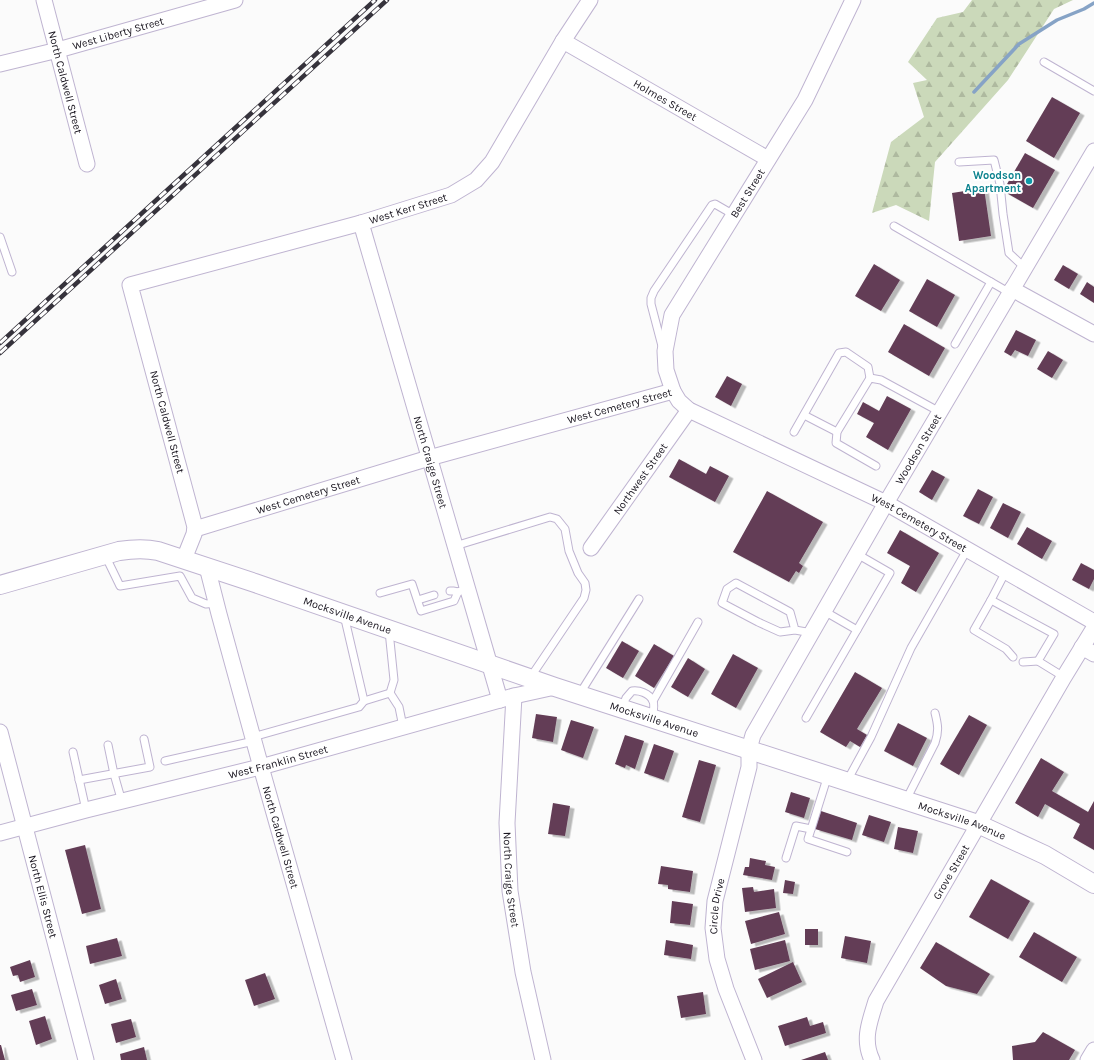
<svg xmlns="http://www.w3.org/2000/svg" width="1094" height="1060" viewBox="0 0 1094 1060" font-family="Karla,sans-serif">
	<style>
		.forest { fill: url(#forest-firs) }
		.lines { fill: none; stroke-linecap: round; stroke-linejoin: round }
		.stream { stroke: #86a3c6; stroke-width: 3.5 }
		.building { fill: #633e56; filter: url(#shadow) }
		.service-casing { stroke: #bfb4d1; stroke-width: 9 }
		.minor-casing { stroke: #bfb4d1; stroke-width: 17 }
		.tertiary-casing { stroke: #bfb4d1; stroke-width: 20 }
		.service { stroke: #fff; stroke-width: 7 }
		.minor { stroke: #fff; stroke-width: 15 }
		.tertiary { stroke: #fff; stroke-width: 18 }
		.rail-casing { stroke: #36333c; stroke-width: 4.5 }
		.rail { stroke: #fff; stroke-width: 3; stroke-dasharray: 9; stroke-linecap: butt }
		.culture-dot { fill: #0f9aa8; stroke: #fff; stroke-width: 1.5 }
		.labels { text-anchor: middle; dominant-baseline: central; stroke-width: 4; stroke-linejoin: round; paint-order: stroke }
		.street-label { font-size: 11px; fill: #19151f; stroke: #fff }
		.culture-label { font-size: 11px; font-weight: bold; fill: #0d838f; stroke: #fff; text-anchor: end }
	</style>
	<defs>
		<pattern id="forest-firs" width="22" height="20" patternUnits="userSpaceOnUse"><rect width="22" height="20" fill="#cbd9ba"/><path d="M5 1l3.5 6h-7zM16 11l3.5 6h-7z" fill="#aeb99f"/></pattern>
		<filter id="shadow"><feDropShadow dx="4.5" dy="2.5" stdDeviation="0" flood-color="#0004"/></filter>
	</defs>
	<rect width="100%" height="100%" fill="#fbfbfb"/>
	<polygon class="forest" points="972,0 1073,0 1054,9 1008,80 935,162 929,221 896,205 872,213 891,142 924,117 913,83 927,80 908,62 937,18 963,12"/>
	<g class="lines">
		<polyline class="stream" points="974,92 1019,44 1057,20 1084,9 1094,3"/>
	</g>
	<g class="building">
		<polygon points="1052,97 1080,113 1054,158 1026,141"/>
		<polygon points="1025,153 1055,170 1033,208 1003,191"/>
		<polygon points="984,188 991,236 959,241 952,193"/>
		<polygon points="874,264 900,280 881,311 855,296"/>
		<polygon points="1063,265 1078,274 1069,289 1054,280"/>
		<polygon points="927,279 955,295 937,327 909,311"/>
		<polygon points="1087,282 1094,287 1094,303 1080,294"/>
		<polygon points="904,324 945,348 929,376 888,352"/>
		<polygon points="1016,330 1036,340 1028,356 1015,350 1011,356 1004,352"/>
		<polygon points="1048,351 1063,360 1052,378 1037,369"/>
		<polygon points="727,376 742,384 731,406 715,397"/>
		<polygon points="887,396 911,409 888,450 866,437 874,423 857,414 863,402 879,411"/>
		<polygon points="679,459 706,474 710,466 729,476 715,502 669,477"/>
		<polygon points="932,470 945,477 932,500 919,492"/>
		<polygon points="978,489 993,497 979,524 963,516"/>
		<polygon points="767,491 823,522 799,563 803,566 799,573 796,571 789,582 733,552"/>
		<polygon points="1003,503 1021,512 1008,538 990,528"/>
		<polygon points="1027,527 1052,541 1042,559 1017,544"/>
		<polygon points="900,530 939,553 916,592 901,583 910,566 887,553"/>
		<polygon points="1081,563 1094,570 1094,579 1089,589 1072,580"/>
		<polygon points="622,641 639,651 623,678 606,668"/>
		<polygon points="654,644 674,656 654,688 635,676"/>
		<polygon points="733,654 758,668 736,708 711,694"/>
		<polygon points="688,658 705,669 688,697 671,687"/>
		<polygon points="855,672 882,688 857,729 867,735 860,747 850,741 846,747 820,732"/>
		<polygon points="536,714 557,717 553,742 532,738"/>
		<polygon points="969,715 987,725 959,775 940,764"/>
		<polygon points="571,720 594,727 583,758 561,750"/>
		<polygon points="898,723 927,738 913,766 884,751"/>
		<polygon points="625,735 644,741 635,769 626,765 625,768 615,764"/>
		<polygon points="654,744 674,751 664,780 644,773"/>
		<polygon points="1041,758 1064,772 1052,791 1088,812 1094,801 1094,850 1073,838 1080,824 1045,804 1038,817 1015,803"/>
		<polygon points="699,760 716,765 700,822 682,817"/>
		<polygon points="791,792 810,798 804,818 785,812"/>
		<polygon points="553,803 570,806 565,836 548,834"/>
		<polygon points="821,811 857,823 852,840 815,829"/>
		<polygon points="869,815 891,822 884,842 862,835"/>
		<polygon points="898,827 918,831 913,853 894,849"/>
		<polygon points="85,845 101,909 82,914 65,850"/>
		<polygon points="750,858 766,861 765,865 775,867 772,880 743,875 745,867 749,867"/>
		<polygon points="661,866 693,871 690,892 668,889 668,885 658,884"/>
		<polygon points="991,879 1030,901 1008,939 969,917"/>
		<polygon points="785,880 795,882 793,894 783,893"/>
		<polygon points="753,887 754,892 774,889 776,908 745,912 742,888"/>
		<polygon points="672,901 693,904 690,925 670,923"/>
		<polygon points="779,912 785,934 751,944 745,921"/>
		<rect x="805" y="929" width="13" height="16"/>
		<polygon points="1034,932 1077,957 1062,982 1019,957"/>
		<polygon points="845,936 871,941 867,963 841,958"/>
		<polygon points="117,938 122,956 90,964 86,946"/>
		<polygon points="666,940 693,945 691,959 664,955"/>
		<polygon points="785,940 790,961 755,970 750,949"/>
		<polygon points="936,942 990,974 977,994 946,986 920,968"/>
		<polygon points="30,960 35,977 20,982 18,975 13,976 10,967"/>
		<polygon points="793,962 802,982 767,998 758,979"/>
		<polygon points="265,973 275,999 254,1006 245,980"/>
		<polygon points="116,979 122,999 105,1004 99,985"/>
		<polygon points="32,989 37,1005 16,1011 11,995"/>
		<polygon points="703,992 706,1014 681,1018 677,996"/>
		<polygon points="45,1016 52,1039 36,1045 29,1021"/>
		<polygon points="807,1017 810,1026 823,1022 826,1033 785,1046 778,1026"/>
		<polygon points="131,1019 136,1037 116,1043 111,1024"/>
		<polygon points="1043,1032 1075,1050 1069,1060 1013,1060 1012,1046 1035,1042"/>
		<polygon points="0,1045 1,1045 5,1060 0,1060"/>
		<polygon points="144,1047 147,1060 121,1060 120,1054"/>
		<polygon points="825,1052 828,1060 801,1060"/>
	</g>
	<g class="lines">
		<defs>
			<g id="service">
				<polyline points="1044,62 1094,91"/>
				<polyline points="959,162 994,160 1000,184 1003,214 1009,253 1025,268"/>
				<polyline points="894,226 1010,293"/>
				<polyline points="0,237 12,272"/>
				<polyline points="955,344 991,282"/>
				<polyline points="662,346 651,304 651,298 654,291 712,205 715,204 734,215"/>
				<polyline points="804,415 837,432"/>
				<polyline points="794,432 839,353 846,352 868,367 870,378"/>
				<polyline points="876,466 836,443 837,432 870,378 881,380 940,412"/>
				<polyline points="455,546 550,517 557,519 565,529 569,551 578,573 585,583 586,590 584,598 530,678"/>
				<polyline points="105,555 120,586 180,576 192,598 206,604 216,603"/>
				<polyline points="1006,571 991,600 1054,634 1038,661 1064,677"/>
				<polyline points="450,591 453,591 458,592"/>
				<polyline points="380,593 412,584 421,611 454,601 458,592 468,588"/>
				<polyline points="418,600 434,595"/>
				<polyline points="991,600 974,630 1006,649 1013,657"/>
				<polyline points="824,611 857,630"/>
				<polyline points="795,630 790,612 736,583 727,589 722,603 758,622 780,632 795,630 812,633"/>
				<polyline points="1023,662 1038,661"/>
				<polyline points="390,693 399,707 403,727"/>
				<polyline points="579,695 639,599"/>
				<polyline points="364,701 390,693 394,680 389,631"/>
				<polyline points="653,701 698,622"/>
				<path d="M622 708 626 698 632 691C639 690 649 693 653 701 655 706 653 713 652 718"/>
				<polyline points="806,718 890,573 857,554"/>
				<polyline points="253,737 359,707 364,701 344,615"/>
				<polyline points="108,745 114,774 122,802"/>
				<polyline points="73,752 86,810"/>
				<polyline points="165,761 254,741"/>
				<polyline points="828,775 808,839 847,852"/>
				<polyline points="79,780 150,767 144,739"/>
				<polyline points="847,781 871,737 911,648 967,550"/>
				<path d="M906 800 935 743C939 731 938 725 935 713"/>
				<polyline points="786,858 796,826 811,829"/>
			</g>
			<g id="minor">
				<path id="s1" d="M44 0 87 164"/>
				<path id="s2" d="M563 41 768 159"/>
				<path id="s3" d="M0 64 58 50 235 0"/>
				<path id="s4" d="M361 223 500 700"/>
				<polyline points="1012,289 1094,334"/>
				<path id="s5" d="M673 391 666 370 665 351 672 315 805 100 853 0"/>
				<path id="s6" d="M195 529 429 458 673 391 679 401 689 410 886 503 1094 622"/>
				<path id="s7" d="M591 548 689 410"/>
				<path id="s8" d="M184 559 194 534 195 527 130 285 361 223 451 195 476 180 492 162 563 41 590 0"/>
				<path id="s9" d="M207 567 219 614 261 767 344 1060"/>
				<polyline points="1082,647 1094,654"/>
				<path id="s10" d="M514 696 507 823 510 891 523 972 543 1060"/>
				<path id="s11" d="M0 732 86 1060"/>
				<path id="s12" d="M0 833 86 810 268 765 514 696 555 687"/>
				<path id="s13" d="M754 1060 726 989 717 959 713 928 715 901 749 767V749L753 735 886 503 1094 151"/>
				<path id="s14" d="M872 1060C862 1039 870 1021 876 1001L1064 677 1094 628"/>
				<polyline points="1088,1060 1094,1050"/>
			</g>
			<g id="tertiary">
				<path id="s15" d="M0 585 119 551C132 549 144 548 158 551L255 583 555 687 978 824 1045 855 1094 884"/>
			</g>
		</defs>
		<use href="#service" class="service-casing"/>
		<use href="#minor" class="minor-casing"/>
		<use href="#tertiary" class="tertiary-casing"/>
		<use href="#service" class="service"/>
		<use href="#minor" class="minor"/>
		<use href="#tertiary" class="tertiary"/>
		<defs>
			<g id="rail">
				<polyline points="0,343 375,0"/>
				<polyline points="0,353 387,0"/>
			</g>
		</defs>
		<use href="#rail" class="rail-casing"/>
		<use href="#rail" class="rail"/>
	</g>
	<circle class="culture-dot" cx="1029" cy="181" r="4"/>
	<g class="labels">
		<g class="street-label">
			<text stroke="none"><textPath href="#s3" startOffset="122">West Liberty Street</textPath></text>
			<text stroke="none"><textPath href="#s1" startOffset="85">North Caldwell Street</textPath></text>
			<text stroke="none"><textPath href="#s2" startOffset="118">Holmes Street</textPath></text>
			<text stroke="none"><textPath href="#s5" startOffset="221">Best Street</textPath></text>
			<text stroke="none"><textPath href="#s8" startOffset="573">West Kerr Street</textPath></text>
			<text stroke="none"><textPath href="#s6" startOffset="442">West Cemetery Street</textPath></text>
			<text transform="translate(167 422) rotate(75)">North Caldwell Street</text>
			<text stroke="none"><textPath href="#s13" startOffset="667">Woodson Street</textPath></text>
			<text stroke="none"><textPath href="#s4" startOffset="249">North Craige Street</textPath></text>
			<text stroke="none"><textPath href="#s7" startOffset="85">Northwest Street</textPath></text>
			<text stroke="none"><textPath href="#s6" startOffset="118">West Cemetery Street</textPath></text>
			<text stroke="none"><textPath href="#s6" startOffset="779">West Cemetery Street</textPath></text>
			<text stroke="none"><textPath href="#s15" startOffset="363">Mocksville Avenue</textPath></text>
			<text stroke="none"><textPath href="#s15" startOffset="687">Mocksville Avenue</textPath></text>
			<text stroke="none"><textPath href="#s12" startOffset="287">West Franklin Street</textPath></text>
			<text stroke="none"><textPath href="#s15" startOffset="1011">Mocksville Avenue</textPath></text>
			<text stroke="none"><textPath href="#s9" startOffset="280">North Caldwell Street</textPath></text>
			<text stroke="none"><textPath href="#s14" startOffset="210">Grove Street</textPath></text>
			<text stroke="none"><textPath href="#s10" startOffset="184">North Craige Street</textPath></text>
			<text stroke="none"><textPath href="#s11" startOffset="170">North Ellis Street</textPath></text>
			<text stroke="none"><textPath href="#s13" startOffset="161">Circle Drive</textPath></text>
		</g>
		<g class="culture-label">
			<text x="1021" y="175">Woodson<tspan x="1021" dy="13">Apartment</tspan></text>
		</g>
	</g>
</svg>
